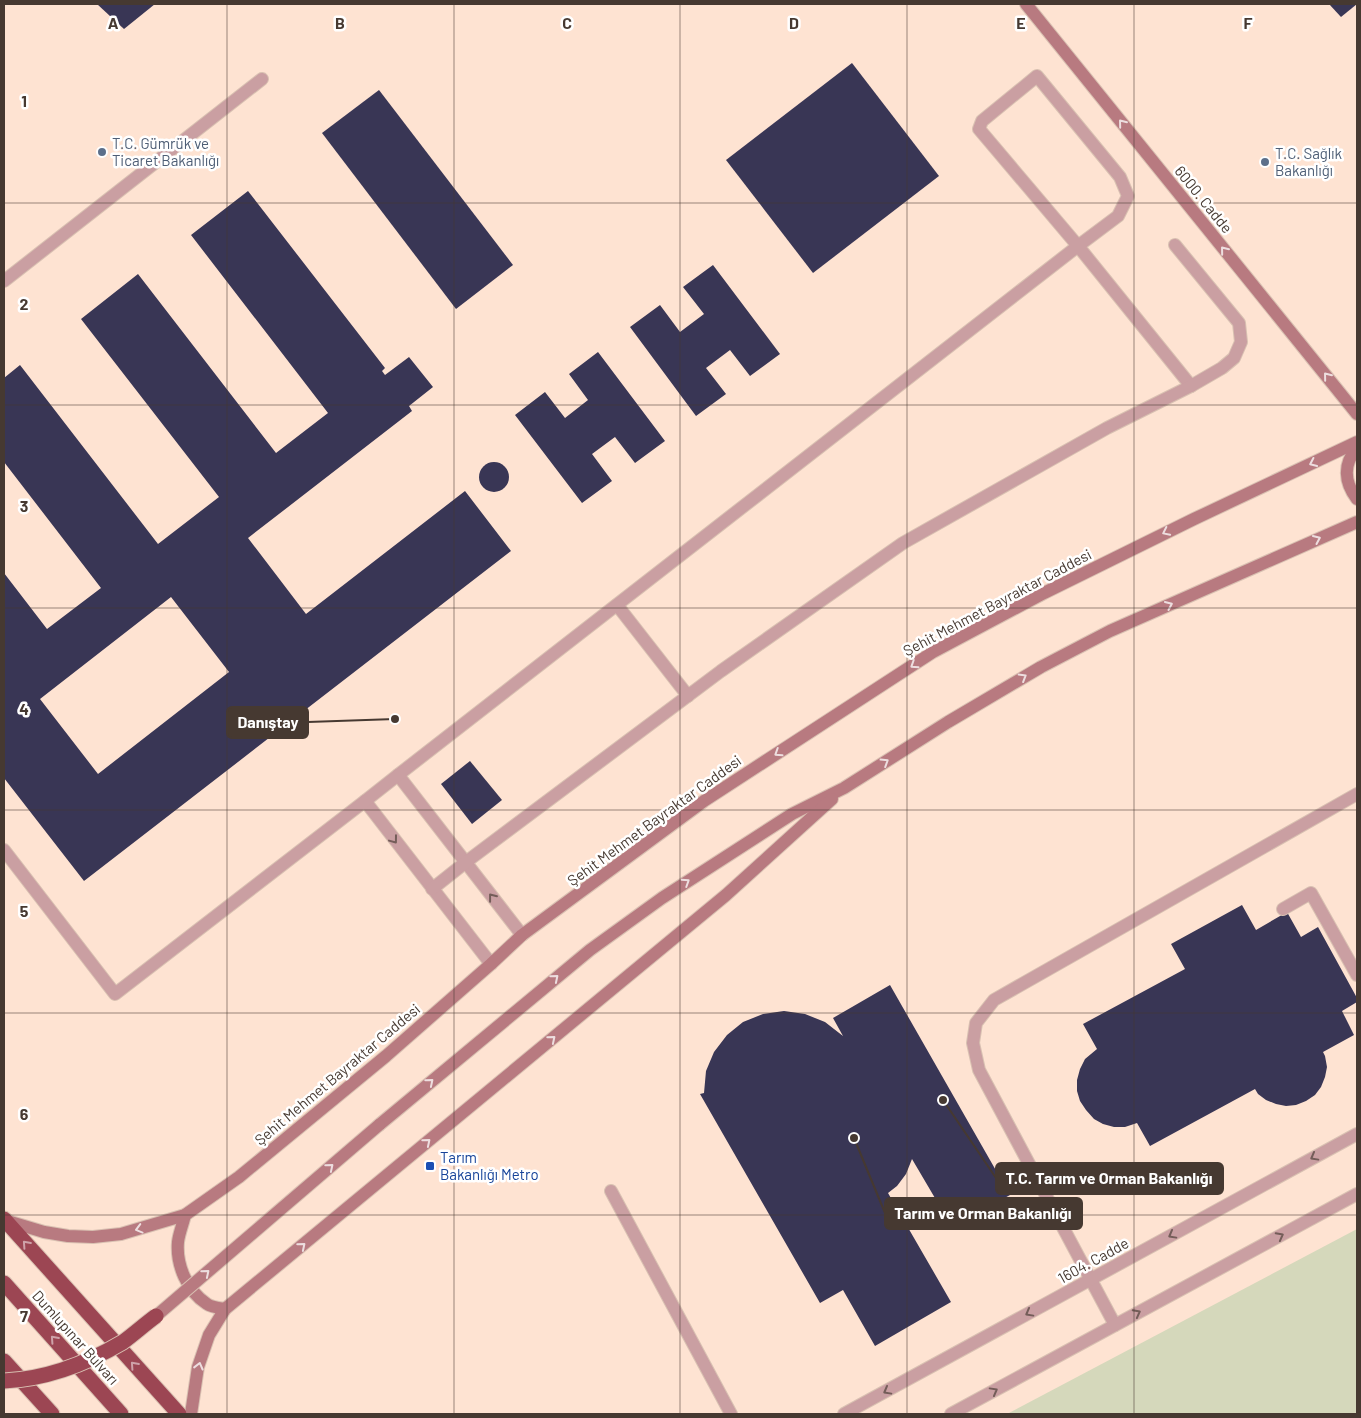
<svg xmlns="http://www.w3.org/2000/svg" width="1361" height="1418" viewBox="0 0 1361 1418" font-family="Barlow,sans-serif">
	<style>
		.park { fill: #d5d8bb }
		.building { fill: #393655; fill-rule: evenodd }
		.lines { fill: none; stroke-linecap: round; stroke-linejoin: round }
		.lane-casing { stroke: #d9c1b2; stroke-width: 14 }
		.street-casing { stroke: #d9c1b2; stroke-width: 14 }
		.secondary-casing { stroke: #d9c1b2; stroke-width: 14 }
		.highway-casing { stroke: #d9c1b2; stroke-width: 17 }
		.lane { stroke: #ca9fa2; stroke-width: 12 }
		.street { stroke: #ca9fa2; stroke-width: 12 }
		.secondary { stroke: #b87a80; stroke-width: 12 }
		.highway { stroke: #9c4653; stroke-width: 15 }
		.secondary-bridge-casing { stroke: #d9c1b2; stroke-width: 14; stroke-linecap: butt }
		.highway-bridge-casing { stroke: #d9c1b2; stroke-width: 17; stroke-linecap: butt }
		.secondary-bridge { stroke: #b87a80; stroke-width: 12 }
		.highway-bridge { stroke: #9c4653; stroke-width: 15 }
		.oneway { stroke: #eddedf }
		.oneway2 { stroke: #745d59 }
		.oneway3 { stroke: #cea2a9 }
		.grid { fill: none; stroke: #463931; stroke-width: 1; stroke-opacity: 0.55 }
		.service-dot { fill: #5c6f8a; stroke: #fff; stroke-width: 2 }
		.transit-dot { fill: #1a4fb4; stroke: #fff; stroke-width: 2 }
		.labels { text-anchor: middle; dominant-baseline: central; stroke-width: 5; stroke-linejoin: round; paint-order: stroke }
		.service-label { font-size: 15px; fill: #4e5e75; stroke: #fff; text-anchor: start }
		.street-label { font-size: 15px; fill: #463931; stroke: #fff }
		.transit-label { font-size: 15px; fill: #164399; stroke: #fff; text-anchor: start }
		.grid-label { font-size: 16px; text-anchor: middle; font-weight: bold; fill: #463931; stroke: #fff; stroke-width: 5; stroke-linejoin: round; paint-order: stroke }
		.leader { fill: none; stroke: #463931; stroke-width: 2 }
		.callout-dot { fill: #463931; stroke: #fff; stroke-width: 2 }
		.callout { fill: #463931; stroke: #463931; stroke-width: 2 }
		.callout-label { font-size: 16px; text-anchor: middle; font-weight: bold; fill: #fff }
	</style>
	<rect width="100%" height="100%" fill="#fee3d2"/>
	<polygon class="park" points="1357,1229 1357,1414 1007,1414"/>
	<g class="building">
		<polygon points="97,4 155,4 124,29"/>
		<polygon points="1329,4 1357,4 1341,17"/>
		<polygon points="852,63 939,176 813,273 726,160"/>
		<polygon points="379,90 513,265 456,309 322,133"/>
		<path d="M248 191 385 368 382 371 385 375 409 357 433 387 409 406 412 411 248 538 306 614 465 491 511 551 84 881 4 778V573L47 629 101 588 4 462V378L20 365 158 544 219 497 81 319 138 274 276 453 328 413 191 235ZM171 597 229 672 98 774 40 699Z"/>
		<polygon points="713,265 780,354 750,376 730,350 706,368 726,394 696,416 630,327 660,305 680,332 704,314 683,287"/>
		<polygon points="598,352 665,441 635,463 615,437 592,454 612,481 582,503 515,415 545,392 565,418 588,400 569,374"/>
		<circle cx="494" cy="477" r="15"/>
		<polygon points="470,761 502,800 472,824 441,784"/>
		<polygon points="1242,905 1256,930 1287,912 1301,937 1318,927 1357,998 1357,1002 1342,1011 1354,1035 1323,1052 1325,1056 1327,1067 1325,1077 1321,1087 1315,1095 1306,1101 1296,1105 1286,1106 1276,1104 1266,1100 1258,1094 1255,1089 1150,1146 1137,1123 1125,1127 1114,1127 1103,1124 1094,1119 1086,1110 1080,1101 1077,1091 1077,1080 1080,1069 1085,1059 1097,1049 1083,1024 1185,969 1171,944"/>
		<polygon points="890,985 1010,1195 952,1227 912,1159 906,1174 897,1186 888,1193 951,1302 875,1346 843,1290 820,1303 700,1094 704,1093 706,1071 714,1052 727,1035 743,1022 763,1014 784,1011 805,1014 825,1022 843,1036 833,1018"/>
	</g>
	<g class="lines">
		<defs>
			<g id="lane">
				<polyline points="617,605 688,696"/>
				<polyline points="398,775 522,935"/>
				<polyline points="365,801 491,964"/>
				<polyline points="4,850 115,994 365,801 398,775 1078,246 1118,216 1128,196 1120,177 1037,76 982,121 979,129 1078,246 1191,386"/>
				<polyline points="432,889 466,862 721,671 903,543 1107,428 1191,386 1222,368 1234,358 1241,342 1239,323 1175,245"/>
				<polyline points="1283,909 1311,893 1357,975"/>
				<polyline points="611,1191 731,1414"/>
				<polyline points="1115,1325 979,1070 973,1043 976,1023 994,1000 1357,794"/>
				<polyline points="844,1414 1357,1134"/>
				<polyline points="951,1414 1357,1194"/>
			</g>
			<polyline id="street" points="4,281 262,79"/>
			<g id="secondary">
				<polyline points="1026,4 1357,414"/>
				<path d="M1357 448C1343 464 1344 482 1357 499"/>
				<polyline points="379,1125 590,950 662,898 792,814 844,788 948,722 1041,667 1110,631 1357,522"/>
				<path d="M185 1215C183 1224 179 1233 178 1242 176 1265 187 1291 207 1304 211 1307 219 1308 225 1309"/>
				<polyline points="4,1220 44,1232 68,1236 93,1237 121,1234 185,1215 239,1177 386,1056 491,964 522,935 704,801 933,652 1044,593 1194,519 1357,442"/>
				<polyline points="191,1414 198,1367 209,1335 225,1309 726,895 832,799"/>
			</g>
			<g id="highway">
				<polyline points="4,1219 179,1414"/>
				<polyline points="4,1283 121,1414"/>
				<polyline points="4,1361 52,1414"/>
			</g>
		</defs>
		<use href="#lane" class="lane-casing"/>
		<use href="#street" class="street-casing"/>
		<use href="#secondary" class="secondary-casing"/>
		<use href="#highway" class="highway-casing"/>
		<use href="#lane" class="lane"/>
		<use href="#street" class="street"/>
		<use href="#secondary" class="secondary"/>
		<use href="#highway" class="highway"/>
		<defs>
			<polyline id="secondary-bridge" points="156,1316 379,1125"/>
			<path id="highway-bridge" d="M4 1381C46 1379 86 1364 123 1342 134 1334 145 1324 156 1316"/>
		</defs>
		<use href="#secondary-bridge" class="secondary-bridge-casing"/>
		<use href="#highway-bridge" class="highway-bridge-casing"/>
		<use href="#secondary-bridge" class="secondary-bridge"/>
		<use href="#highway-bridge" class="highway-bridge"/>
	</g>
	<defs><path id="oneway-chevron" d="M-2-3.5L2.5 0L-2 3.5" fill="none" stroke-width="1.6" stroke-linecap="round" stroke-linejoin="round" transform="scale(1.25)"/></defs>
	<g class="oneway">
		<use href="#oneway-chevron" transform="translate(1122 123) rotate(-129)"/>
		<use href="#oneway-chevron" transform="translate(1224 250) rotate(-129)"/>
		<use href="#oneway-chevron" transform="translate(1327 376) rotate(-129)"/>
		<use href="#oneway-chevron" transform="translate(1313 463) rotate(155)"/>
		<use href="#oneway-chevron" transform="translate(1166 532) rotate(154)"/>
		<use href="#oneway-chevron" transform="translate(1317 539) rotate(-24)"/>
		<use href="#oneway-chevron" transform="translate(1169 605) rotate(-24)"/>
		<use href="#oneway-chevron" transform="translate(914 665) rotate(147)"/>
		<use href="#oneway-chevron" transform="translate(1023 677) rotate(-31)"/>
		<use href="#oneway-chevron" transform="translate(778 753) rotate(147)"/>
		<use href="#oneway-chevron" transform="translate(885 762) rotate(-32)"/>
		<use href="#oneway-chevron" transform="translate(686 882) rotate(-33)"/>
		<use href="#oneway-chevron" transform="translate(555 978) rotate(-40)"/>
		<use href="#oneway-chevron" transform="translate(552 1039) rotate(-40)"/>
		<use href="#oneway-chevron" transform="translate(430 1082) rotate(-40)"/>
		<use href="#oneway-chevron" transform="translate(427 1142) rotate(-40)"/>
		<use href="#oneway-chevron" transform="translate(330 1167) rotate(-40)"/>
		<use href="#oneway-chevron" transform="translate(139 1229) rotate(165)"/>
		<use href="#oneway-chevron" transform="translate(302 1246) rotate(-40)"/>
		<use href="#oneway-chevron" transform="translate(206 1273) rotate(-40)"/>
		<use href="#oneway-chevron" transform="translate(199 1366) rotate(-76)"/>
	</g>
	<g class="oneway2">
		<use href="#oneway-chevron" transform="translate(394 840) rotate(53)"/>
		<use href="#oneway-chevron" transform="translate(492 897) rotate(-128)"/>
		<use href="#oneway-chevron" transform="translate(1314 1157) rotate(151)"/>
		<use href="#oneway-chevron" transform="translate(1172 1235) rotate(151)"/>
		<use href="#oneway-chevron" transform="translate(1280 1236) rotate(-28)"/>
		<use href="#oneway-chevron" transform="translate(1029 1313) rotate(151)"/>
		<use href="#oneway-chevron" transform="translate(1137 1313) rotate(-28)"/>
		<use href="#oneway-chevron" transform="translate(887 1391) rotate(151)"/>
		<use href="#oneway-chevron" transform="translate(994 1391) rotate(-29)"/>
	</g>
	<g class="oneway3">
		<use href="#oneway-chevron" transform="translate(26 1244) rotate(-132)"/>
		<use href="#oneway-chevron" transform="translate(54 1339) rotate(-132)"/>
		<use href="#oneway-chevron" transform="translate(134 1365) rotate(-132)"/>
	</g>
	<path class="grid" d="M227 4V1414M454 4V1414M680 4V1414M907 4V1414M1134 4V1414M4 203H1357M4 405H1357M4 608H1357M4 810H1357M4 1013H1357M4 1215H1357"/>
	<g class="service-dot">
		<circle cx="102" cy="152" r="5"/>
		<circle cx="1265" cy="162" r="5"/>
	</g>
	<rect class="transit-dot" x="425" y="1161" width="10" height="10" rx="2.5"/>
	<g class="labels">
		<g class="service-label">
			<text x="112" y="143">T.C. Gümrük ve<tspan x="112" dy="17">Ticaret Bakanlığı</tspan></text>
			<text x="1275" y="153">T.C. Sağlık<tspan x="1275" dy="17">Bakanlığı</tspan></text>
		</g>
		<g class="street-label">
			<text transform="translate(1204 199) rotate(51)">6000. Cadde</text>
			<text transform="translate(997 602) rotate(-28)">Şehit Mehmet Bayraktar Caddesi</text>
			<text transform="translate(654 820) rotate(-36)">Şehit Mehmet Bayraktar Caddesi</text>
			<text transform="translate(337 1074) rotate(-40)">Şehit Mehmet Bayraktar Caddesi</text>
			<text transform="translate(1093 1260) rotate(-29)">1604. Cadde</text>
			<text transform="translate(76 1337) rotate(48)">Dumlupınar Bulvarı</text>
		</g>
		<g class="transit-label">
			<text x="440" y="1157">Tarım<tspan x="440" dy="17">Bakanlığı Metro</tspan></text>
		</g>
	</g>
	<g class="grid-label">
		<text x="113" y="29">A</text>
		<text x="340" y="29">B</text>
		<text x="567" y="29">C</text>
		<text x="794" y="29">D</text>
		<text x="1021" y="29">E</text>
		<text x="1248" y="29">F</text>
		<text x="24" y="107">1</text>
		<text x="24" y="310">2</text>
		<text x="24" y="512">3</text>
		<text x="24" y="715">4</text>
		<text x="24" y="917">5</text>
		<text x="24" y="1120">6</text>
		<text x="24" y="1322">7</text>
	</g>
	<path class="leader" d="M395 719L308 722M943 1100L996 1178M854 1138L885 1213"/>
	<g class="callout-dot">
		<circle cx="395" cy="719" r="5"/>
		<circle cx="943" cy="1100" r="5"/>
		<circle cx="854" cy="1138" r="5"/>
	</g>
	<g class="callout">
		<rect x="227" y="707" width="81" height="31" rx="5"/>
		<rect x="996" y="1163" width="227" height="31" rx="5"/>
		<rect x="885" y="1198" width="197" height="31" rx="5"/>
	</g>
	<g class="callout-label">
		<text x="268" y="728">Danıştay</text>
		<text x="1109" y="1184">T.C. Tarım ve Orman Bakanlığı</text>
		<text x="983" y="1219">Tarım ve Orman Bakanlığı</text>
	</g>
	<rect width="1361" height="1418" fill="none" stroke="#463931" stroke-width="10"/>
</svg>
